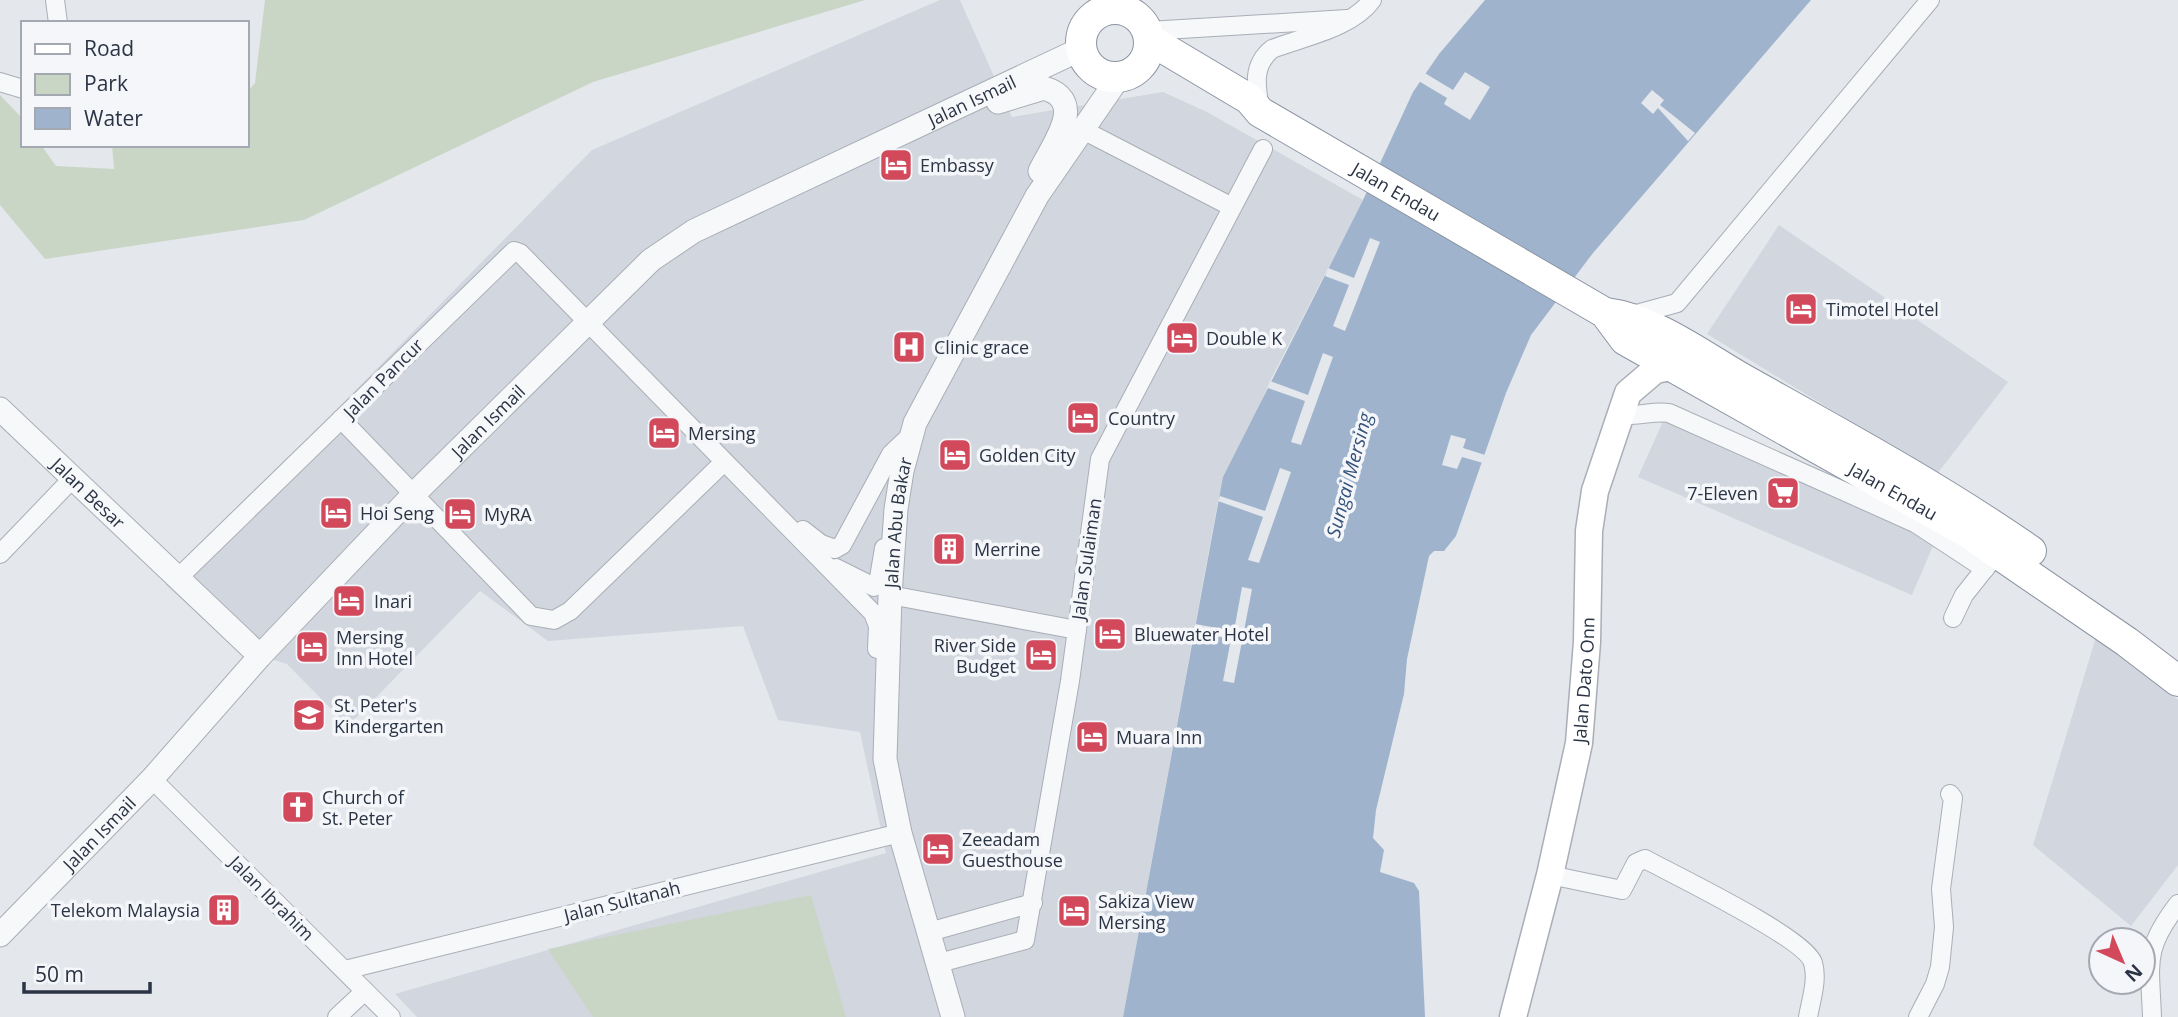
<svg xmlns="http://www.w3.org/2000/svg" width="2178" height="1017" viewBox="0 0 2178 1017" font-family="'Open Sans',sans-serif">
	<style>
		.built { fill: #d2d6de }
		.green { fill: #c9d6c5 }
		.water { fill: #9fb4cc }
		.pier { fill: #e4e7ec }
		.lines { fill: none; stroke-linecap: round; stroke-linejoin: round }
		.minor-casing { stroke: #a9aeb7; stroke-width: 20 }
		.tertiary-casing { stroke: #a9aeb7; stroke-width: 25 }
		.secondary-casing { stroke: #a9aeb7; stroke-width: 29 }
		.trunk-casing { stroke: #8b94a3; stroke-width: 32 }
		.minor { stroke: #f7f8fa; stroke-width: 18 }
		.tertiary { stroke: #f7f8fa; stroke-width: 23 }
		.secondary { stroke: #fff; stroke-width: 26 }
		.trunk { stroke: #fff; stroke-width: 30 }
		.labels { text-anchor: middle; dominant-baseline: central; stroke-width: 7; stroke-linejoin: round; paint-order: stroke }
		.street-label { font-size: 18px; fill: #2b3445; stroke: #f4f6f9 }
		.poi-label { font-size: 18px; fill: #2b3445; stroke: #f4f6f9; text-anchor: start }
		.water-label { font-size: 19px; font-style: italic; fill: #34527a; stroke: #f4f6f9 }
	</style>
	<rect width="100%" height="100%" fill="#e4e7ec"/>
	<g class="built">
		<polygon points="940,0 960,0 1012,117 1163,92 1207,112 1363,200 1270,381 1218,501 1123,1017 417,1017 395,994 886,853 860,732 778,720 743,626 548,641 480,591 348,726 287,664 235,648 165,584 592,150"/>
		<polygon points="1779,225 2008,382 1937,474 1707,334"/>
		<polygon points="1670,406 1939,532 1912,595 1638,477"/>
		<polygon points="2096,637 2178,700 2178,865 2131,926 2033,845"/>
	</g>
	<g class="green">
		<polygon points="265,0 865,0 593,82 304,220 45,259 0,205 0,95 23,119 23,145 41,145 56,166 114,169 112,145 187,145 192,148 195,145 247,145 247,92 255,83"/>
		<polygon points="811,895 846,1017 593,1017 548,949"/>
	</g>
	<polygon class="water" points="1485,0 1811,0 1593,253 1531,335 1506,393 1456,536 1444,551 1434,551 1429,556 1407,659 1404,694 1376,810 1373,838 1384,850 1380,872 1414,883 1419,891 1425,1017 1123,1017 1223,477 1363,200 1413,92 1439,54"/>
	<g class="pier">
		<polygon points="1423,72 1453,90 1465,72 1490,87 1470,120 1444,104 1447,98 1417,80"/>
		<polygon points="1652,90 1664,100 1660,105 1695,133 1688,141 1658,108 1653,114 1641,103"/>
		<polygon points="1370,238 1380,242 1345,331 1333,326 1349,285 1325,276 1328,268 1354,278"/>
		<polygon points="1323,353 1333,357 1301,445 1291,442 1305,401 1268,388 1270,381 1308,395"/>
		<polygon points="1451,435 1466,439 1463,448 1485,455 1483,463 1462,457 1457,469 1442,465"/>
		<polygon points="1280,468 1291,472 1259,563 1248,560 1263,517 1218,501 1220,496 1265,511"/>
		<polygon points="1242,587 1252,589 1234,683 1223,681 1231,639 1194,632 1195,624 1234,631"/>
	</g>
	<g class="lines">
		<defs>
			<g id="minor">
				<polyline points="55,0 58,23"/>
				<polyline points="1148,31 1347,19"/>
				<polyline points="0,82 23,89"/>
				<path d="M1260 109C1256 86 1252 65 1272 49 1303 37 1352 28 1372 0"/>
				<polyline points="1083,130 1232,207"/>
				<polyline points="1633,315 1677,303 1930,0"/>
				<path d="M1620 414C1638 418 1652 410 1669 413L1915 523 1985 569"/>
				<polyline points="341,419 531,616 554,620 570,611 724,462"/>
				<polyline points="803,530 821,544 835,549 842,545 891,454 910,436"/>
				<polyline points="0,554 73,478"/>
				<polyline points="836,568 874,587 879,578 884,548"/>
				<polyline points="179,577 514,251 520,253 873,613 878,626 877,649"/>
				<polyline points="890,595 1077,630"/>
				<polyline points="1953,618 1964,595 1991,561"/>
				<polyline points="152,779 391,1017"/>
				<path d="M1550 875 1622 890 1636 863 1645 859C1674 875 1806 938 1813 963 1818 980 1811 1000 1808 1017"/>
				<polyline points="929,932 1033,903"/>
				<polyline points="939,963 1025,940 1070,681 1100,459 1263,149"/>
				<polyline points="345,970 900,833"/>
				<polyline points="337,1017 365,991"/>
				<polyline points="1918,1017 1935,984 1940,967 1944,927 1941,889 1953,798 1950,794"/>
				<path d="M2152 1017C2150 962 2143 950 2178 904"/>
			</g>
			<g id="tertiary">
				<path d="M998 102 1044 88C1088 101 1053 144 1040 171"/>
				<path id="s1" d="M0 409 260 656"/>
				<path id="s2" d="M0 935 152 779 260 656 413 495 651 260 694 231 1081 49"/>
				<path id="s3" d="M953 1017 900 833 885 759 890 595 896 509 902 471 915 423 1037 196 1119 77"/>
			</g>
			<g id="secondary">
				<path id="s4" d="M1513 1017 1550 875 1579 743 1587 642 1589 531 1595 491 1628 393 1655 370 1672 367"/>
			</g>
			<g id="trunk">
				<circle cx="1115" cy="43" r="34"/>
				<path id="s5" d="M1150 40 1249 99 1260 112 1605 313 1625 340 1968 533 2127 642 2178 681"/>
				<path d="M1605 313C1654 319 1701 355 1743 379 1841 434 1939 487 2031 551"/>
			</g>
		</defs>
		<use href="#minor" class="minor-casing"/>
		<use href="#tertiary" class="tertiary-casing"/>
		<use href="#secondary" class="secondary-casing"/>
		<use href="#trunk" class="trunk-casing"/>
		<use href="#minor" class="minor"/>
		<use href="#tertiary" class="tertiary"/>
		<use href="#secondary" class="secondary"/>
		<use href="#trunk" class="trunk"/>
	</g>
	<defs>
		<symbol id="hotel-square" viewBox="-11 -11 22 22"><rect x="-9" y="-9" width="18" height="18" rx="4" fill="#d1495b" stroke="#f4f6f9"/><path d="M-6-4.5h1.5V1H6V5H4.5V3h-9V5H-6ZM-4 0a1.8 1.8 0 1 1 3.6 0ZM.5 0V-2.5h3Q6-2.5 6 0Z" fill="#fff"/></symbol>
		<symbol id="hospital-square" viewBox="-11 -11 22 22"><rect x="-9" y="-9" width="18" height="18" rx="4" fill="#d1495b" stroke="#f4f6f9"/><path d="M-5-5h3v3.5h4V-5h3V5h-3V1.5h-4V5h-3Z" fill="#fff"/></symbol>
		<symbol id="supermarket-square" viewBox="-11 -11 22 22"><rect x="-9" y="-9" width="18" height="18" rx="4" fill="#d1495b" stroke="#f4f6f9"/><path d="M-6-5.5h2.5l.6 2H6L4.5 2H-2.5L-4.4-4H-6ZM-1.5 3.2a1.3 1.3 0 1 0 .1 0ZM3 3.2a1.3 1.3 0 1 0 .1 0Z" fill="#fff"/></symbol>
		<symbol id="building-square" viewBox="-11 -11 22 22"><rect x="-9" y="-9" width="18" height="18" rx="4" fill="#d1495b" stroke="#f4f6f9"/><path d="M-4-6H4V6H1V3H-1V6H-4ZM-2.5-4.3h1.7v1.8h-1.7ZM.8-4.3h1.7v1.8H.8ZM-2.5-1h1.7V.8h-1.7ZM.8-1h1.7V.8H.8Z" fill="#fff"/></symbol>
		<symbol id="school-square" viewBox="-11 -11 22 22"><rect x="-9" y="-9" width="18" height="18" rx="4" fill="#d1495b" stroke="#f4f6f9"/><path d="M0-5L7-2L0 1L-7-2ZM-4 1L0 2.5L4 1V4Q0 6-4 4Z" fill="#fff"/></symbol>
		<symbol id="church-square" viewBox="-11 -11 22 22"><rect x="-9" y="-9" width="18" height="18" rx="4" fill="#d1495b" stroke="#f4f6f9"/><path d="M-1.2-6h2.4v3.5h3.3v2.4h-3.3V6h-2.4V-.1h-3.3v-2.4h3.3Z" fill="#fff"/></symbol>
	</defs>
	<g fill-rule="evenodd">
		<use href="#hotel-square" x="877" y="146" width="38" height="38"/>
		<use href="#hotel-square" x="1782" y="290" width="38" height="38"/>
		<use href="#hotel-square" x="1163" y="319" width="38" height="38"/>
		<use href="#hospital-square" x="890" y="328" width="38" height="38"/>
		<use href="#hotel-square" x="1064" y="399" width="38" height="38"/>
		<use href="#hotel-square" x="645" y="414" width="38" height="38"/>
		<use href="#hotel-square" x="936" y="436" width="38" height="38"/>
		<use href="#supermarket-square" x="1764" y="474" width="38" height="38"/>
		<use href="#hotel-square" x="317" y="494" width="38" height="38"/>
		<use href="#hotel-square" x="441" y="495" width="38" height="38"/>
		<use href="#building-square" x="930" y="530" width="38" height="38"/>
		<use href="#hotel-square" x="330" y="582" width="38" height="38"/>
		<use href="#hotel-square" x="1091" y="615" width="38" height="38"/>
		<use href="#hotel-square" x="293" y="628" width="38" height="38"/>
		<use href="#hotel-square" x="1022" y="636" width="38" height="38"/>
		<use href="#school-square" x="290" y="696" width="38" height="38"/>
		<use href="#hotel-square" x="1073" y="718" width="38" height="38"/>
		<use href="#church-square" x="279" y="788" width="38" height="38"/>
		<use href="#hotel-square" x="919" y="830" width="38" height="38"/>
		<use href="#building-square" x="205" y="891" width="38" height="38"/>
		<use href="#hotel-square" x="1055" y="892" width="38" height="38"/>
	</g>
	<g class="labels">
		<g class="street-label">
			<text stroke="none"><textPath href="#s2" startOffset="1297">Jalan Ismail</textPath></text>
			<text stroke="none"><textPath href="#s5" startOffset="290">Jalan Endau</textPath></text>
			<text transform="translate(383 378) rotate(-45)">Jalan Pancur</text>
			<text stroke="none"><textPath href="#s2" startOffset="709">Jalan Ismail</textPath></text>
			<text stroke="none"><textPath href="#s5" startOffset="873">Jalan Endau</textPath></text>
			<text stroke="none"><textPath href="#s1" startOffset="122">Jalan Besar</textPath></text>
			<text stroke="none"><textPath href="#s3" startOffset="504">Jalan Abu Bakar</textPath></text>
			<text transform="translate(1086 559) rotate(-82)">Jalan Sulaiman</text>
			<text stroke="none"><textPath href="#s4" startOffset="345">Jalan Dato Onn</textPath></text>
			<text stroke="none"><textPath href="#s2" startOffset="142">Jalan Ismail</textPath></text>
			<text transform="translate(272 898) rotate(45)">Jalan Ibrahim</text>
			<text transform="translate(622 901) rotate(-14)">Jalan Sultanah</text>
		</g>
		<g class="poi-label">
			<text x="920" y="165">Embassy</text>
			<text x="1826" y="309">Timotel Hotel</text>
			<text x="1206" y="338">Double K</text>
			<text x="934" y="347">Clinic grace</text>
			<text x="1108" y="418">Country</text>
			<text x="688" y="433">Mersing</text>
			<text x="979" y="455">Golden City</text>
			<text x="1758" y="493" text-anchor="end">7-Eleven</text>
			<text x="360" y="513">Hoi Seng</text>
			<text x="484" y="514">MyRA</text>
			<text x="974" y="549">Merrine</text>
			<text x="374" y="601">Inari</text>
			<text x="1134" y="634">Bluewater Hotel</text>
			<text x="336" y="637">Mersing<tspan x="336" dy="21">Inn Hotel</tspan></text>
			<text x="1016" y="645" text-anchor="end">River Side<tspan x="1016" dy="21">Budget</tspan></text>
			<text x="334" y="705">St. Peter's<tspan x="334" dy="21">Kindergarten</tspan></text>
			<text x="1116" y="737">Muara Inn</text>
			<text x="322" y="797">Church of<tspan x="322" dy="21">St. Peter</tspan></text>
			<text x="962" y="839">Zeeadam<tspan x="962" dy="21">Guesthouse</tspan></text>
			<text x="1098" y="901">Sakiza View<tspan x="1098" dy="21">Mersing</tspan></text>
			<text x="200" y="910" text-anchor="end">Telekom Malaysia</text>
		</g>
		<g class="water-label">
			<text transform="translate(1349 475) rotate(-75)">Sungai Mersing</text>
		</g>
	</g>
	<rect x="21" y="21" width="228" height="126" fill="#f4f6f9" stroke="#a4a8b1" stroke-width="2"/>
	<rect x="35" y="44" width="35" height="10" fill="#ffffff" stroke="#a4a8b1" stroke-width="2"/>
	<text x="84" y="56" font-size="21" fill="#2b3445">Road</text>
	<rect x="35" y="74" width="35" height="21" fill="#c9d6c5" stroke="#a4a8b1" stroke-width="2"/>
	<text x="84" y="91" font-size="21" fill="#2b3445">Park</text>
	<rect x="35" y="108" width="35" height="21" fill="#9fb4cc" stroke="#a4a8b1" stroke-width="2"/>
	<text x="84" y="126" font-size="21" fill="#2b3445">Water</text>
	<g transform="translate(2122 961) rotate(136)"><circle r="33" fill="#f4f6f9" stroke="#a4a8b1" stroke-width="2"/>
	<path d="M0-5L12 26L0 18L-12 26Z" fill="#d1495b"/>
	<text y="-10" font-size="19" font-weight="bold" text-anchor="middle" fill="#2b3445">N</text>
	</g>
	<path d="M24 982v10h126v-10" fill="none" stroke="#2b3445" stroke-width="3.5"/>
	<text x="35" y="982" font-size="21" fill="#2b3445" stroke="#f4f6f9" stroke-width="5" paint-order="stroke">50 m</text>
</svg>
